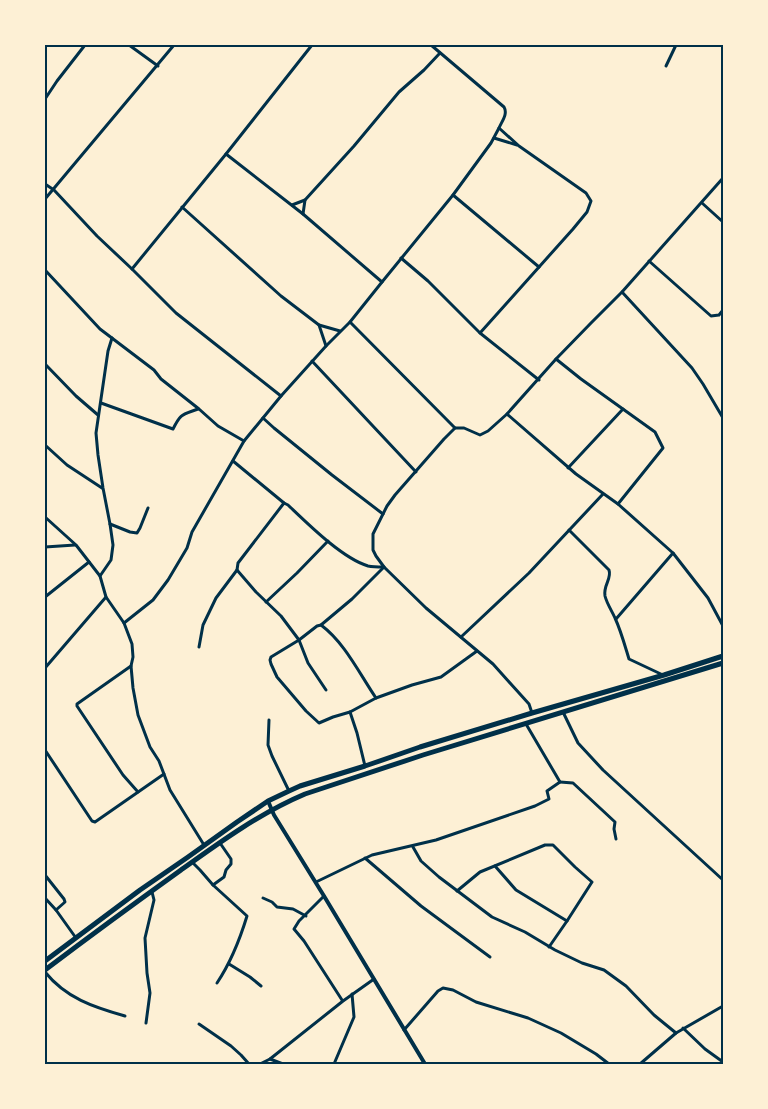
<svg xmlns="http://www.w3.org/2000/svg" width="768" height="1109" viewBox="0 0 768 1109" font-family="'DejaVu Sans',sans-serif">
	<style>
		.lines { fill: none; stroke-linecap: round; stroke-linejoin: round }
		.minor { stroke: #003049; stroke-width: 3 }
		.tertiary { stroke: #003049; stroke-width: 4 }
		.trunk { stroke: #003049; stroke-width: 5 }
		.neatline { fill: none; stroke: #003049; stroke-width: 2 }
	</style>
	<rect width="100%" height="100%" fill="#fdf0d5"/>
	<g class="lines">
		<g class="minor">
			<polyline points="129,45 158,66"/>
			<path d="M431 45 504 107C508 114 502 121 499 128L519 146 586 193 591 201 587 212 573 229 480 333"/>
			<polyline points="666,66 676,45"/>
			<polyline points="45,99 57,81 85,45"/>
			<polyline points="494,138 517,145"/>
			<polyline points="45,184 54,190 97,236 132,269 176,313 281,396"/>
			<polyline points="453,195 539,267"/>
			<polyline points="45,199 174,45"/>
			<polyline points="702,203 723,222"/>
			<polyline points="292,205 305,200 354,146 399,92 424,70 440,53"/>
			<polyline points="182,207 281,296 319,325 340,331"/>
			<polyline points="303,214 305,200"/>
			<polyline points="401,258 428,281 480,333 539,380"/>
			<polyline points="649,261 711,316 719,315 723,310"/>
			<polyline points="132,269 226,154 312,45"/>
			<polyline points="45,270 100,329 154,370 161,379 199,409 218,426 244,441"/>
			<polyline points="382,282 453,195 491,143 499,128"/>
			<polyline points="622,292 692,368 703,384 723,418"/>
			<polyline points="350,322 455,428"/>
			<polyline points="319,325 326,346"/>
			<polyline points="556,359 581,379 655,432 663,448 618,504"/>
			<polyline points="312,361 416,472"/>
			<polyline points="45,364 76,396 98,415"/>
			<path d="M101 403 173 429C181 413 182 415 198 409"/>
			<polyline points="507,414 576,474 618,504 673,553 708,598 723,626"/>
			<polyline points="263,418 274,428 332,475 383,514"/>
			<polyline points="45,445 67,465 102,488"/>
			<polyline points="233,461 284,503"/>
			<polyline points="568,468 623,409"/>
			<polyline points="45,517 76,545 100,576 106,597 124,623 132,644 133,657 131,666 133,688 138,715 150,747 159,761 170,790 204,845"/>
			<polyline points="110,524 130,532 137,533 140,528 148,508"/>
			<path d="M569 530 609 570C612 579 603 585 605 596 607 604 612 611 615 618 621 631 625 646 629 659L663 675"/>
			<polyline points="45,547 75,545"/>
			<polyline points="384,567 352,599 321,625 317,626 299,640 271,657 270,660 271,664 277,677 306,711 319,723 333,717 350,712 376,698 412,685 441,677 477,651"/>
			<polyline points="237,570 256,592 281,616 299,640 308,663 326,690"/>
			<polyline points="100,576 111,560 113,545 110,524 103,488 98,455 96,433 108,351 112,338"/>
			<polyline points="45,597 89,562"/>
			<polyline points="266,602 297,573 328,541"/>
			<polyline points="616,619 673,553"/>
			<polyline points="124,623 153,600 168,580 187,548 192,532 244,441 281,396 326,346 350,322 382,282 303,214 226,154"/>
			<path d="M321 625C345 643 359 673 376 698"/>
			<polyline points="461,637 529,573 603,494"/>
			<path d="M199 647 203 625 216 598 237 570 238 563 284 503 288 505C308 524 342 558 368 566 373 567 379 567 384 567"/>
			<polyline points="131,666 77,704 77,706 123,775 138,792"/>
			<polyline points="45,668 106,597"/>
			<polyline points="350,712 357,733 365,766"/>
			<polyline points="563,712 578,743 603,770 723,880"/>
			<polyline points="532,713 529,704 493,664 426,608 384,567 376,556 373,550 373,534 387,506 395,495 444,439 455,428 464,428 480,435 488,431 507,414 556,359 591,323 622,292 723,178"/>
			<polyline points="269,720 268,745 272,756 289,791"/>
			<polyline points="45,750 92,821 95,822 164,774"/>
			<polyline points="560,782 573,783 615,822 614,829 616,839"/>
			<polyline points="413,847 421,861 439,877 492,917 525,932 555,950 582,963 604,970 626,986 654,1015 676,1033"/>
			<polyline points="365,858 421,906 490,957"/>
			<path d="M192 862 200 870 213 885 247 916C240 939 231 962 217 983"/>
			<polyline points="495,866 516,890 567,921 549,947"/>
			<polyline points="45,875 64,899 65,902 56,910"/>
			<polyline points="316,882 372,855 436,840 535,806 549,799 547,791 560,782 526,724"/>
			<polyline points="213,885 224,877 226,870 231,864 231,859 220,843"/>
			<polyline points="457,891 480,872 545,845 553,845 575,867 592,882 567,921"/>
			<polyline points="324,896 299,921 294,929 304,941 342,1000"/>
			<polyline points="45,898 56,910 76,938"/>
			<polyline points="263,898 272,902 277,907 293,909 306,916"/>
			<polyline points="229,964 250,977 261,986"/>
			<path d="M45 972C66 998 93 1007 125 1016"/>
			<polyline points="146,1023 150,993 147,973 145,938 154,900 152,892"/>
			<polyline points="199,1024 231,1046 241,1055 249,1064"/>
			<polyline points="683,1028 705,1049 723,1062"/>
			<polyline points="404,1030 438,991 443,988 453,990 476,1002 528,1018 561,1033 596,1054 609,1064"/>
			<polyline points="270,1059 283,1064"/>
			<polyline points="260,1064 270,1059 343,1001 374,979"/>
			<polyline points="334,1064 354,1017 352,994"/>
			<polyline points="640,1064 676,1033 723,1006"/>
		</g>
		<polyline class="tertiary" points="268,801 274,815 324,896 425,1064"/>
		<g class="trunk">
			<polyline points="45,961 140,890 188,857 237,822 268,801 289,791 300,786 365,766 420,747 532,713 664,675 723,656"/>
			<path d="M45 970C90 936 135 903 181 870 220 842 260 813 305 794L423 755 723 663"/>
		</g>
	</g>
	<rect width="768" height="1109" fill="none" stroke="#fdf0d5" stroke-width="92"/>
	<rect x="46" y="46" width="676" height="1017" class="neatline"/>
</svg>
